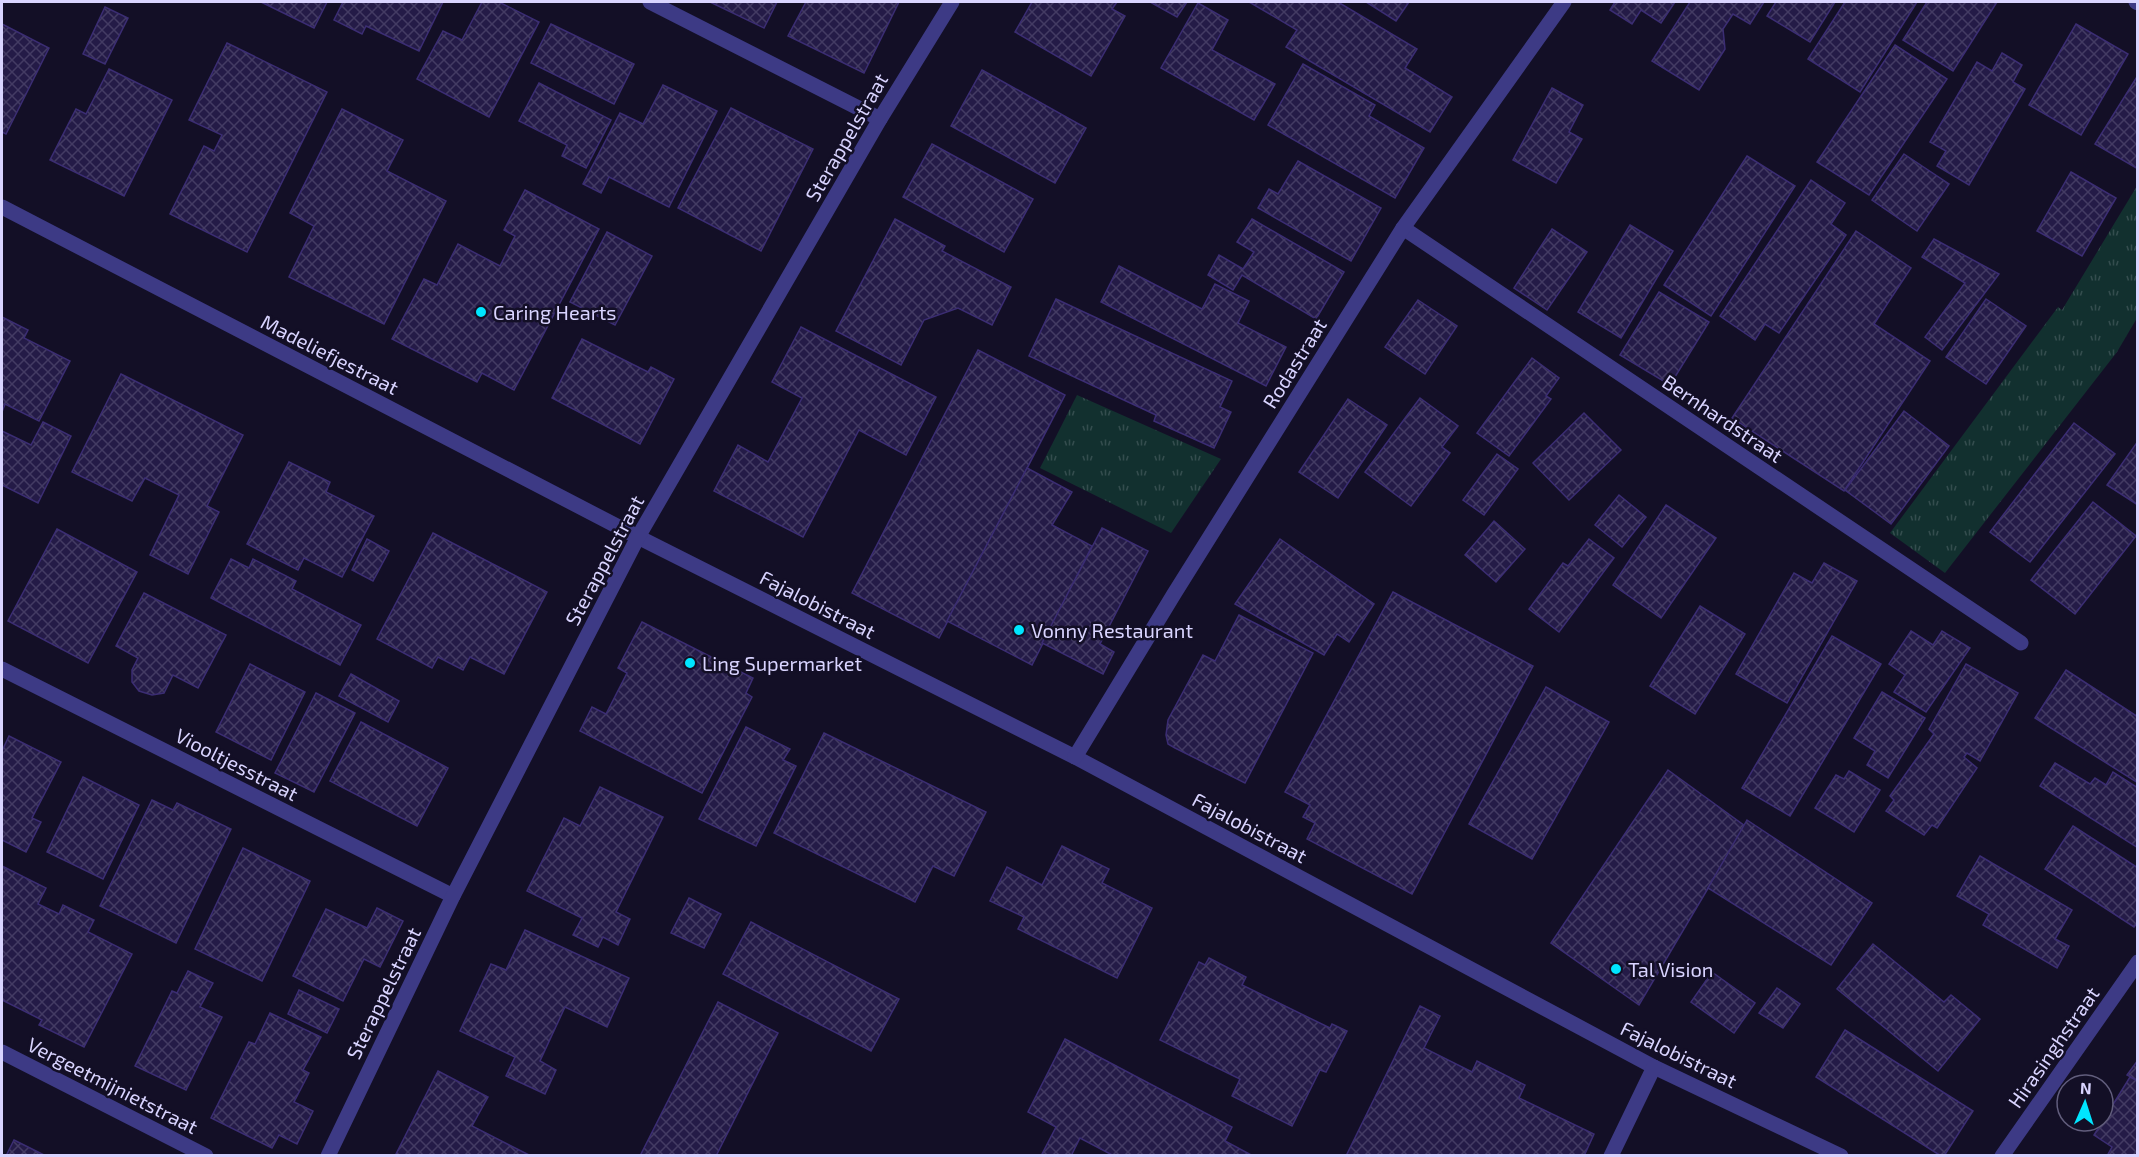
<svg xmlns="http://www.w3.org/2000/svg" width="2139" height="1157" viewBox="0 0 2139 1157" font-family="'Exo 2',sans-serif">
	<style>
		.grass { fill: url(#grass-tufts) }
		.building { fill: url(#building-cross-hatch); stroke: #3b2d73; stroke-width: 1.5 }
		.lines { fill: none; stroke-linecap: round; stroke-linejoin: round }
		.minor { stroke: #3d3a85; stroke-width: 15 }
		.poi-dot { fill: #00e5ff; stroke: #130f26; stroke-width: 2 }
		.labels { text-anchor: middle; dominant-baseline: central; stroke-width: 5; stroke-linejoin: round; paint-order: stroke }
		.street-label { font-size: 20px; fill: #d9d4ff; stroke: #130f26 }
		.poi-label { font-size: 20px; fill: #d9d4ff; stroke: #130f26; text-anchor: start }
	</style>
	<defs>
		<pattern id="grass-tufts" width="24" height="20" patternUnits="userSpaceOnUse" patternTransform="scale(1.5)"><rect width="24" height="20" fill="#12302f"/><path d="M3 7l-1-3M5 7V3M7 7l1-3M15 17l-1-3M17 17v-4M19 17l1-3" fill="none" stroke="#344d4e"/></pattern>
		<pattern id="building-cross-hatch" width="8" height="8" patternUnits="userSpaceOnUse" patternTransform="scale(1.5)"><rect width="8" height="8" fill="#241b47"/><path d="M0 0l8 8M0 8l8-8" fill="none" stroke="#433b63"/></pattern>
	</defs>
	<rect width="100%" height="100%" fill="#130f26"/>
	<g class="grass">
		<polygon points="2137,186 2137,318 2117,352 1945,573 1890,533 2058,307 2062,310"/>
		<polygon points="1077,395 1221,459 1171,533 1040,468"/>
	</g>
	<g class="building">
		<polygon points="261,2 327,2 314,28"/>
		<polygon points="343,2 443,2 419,51 366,26 362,34 334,20"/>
		<polygon points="482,2 499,2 539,22 489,117 417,79 443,31 462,40"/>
		<polygon points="710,2 777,2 764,28"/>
		<polygon points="806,2 899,2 864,73 788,36"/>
		<polygon points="1032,2 1117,2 1112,9 1125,16 1091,76 1015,32"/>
		<polygon points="1150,2 1187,2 1177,17"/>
		<polygon points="1249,2 1338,2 1417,49 1405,68 1452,97 1430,132 1286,47 1297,30"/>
		<polygon points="1366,2 1409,2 1396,21"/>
		<polygon points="1615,2 1675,2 1661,23 1641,10 1632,24 1610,10"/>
		<polygon points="1690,2 1764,2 1750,24 1733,14 1723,29 1725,49 1699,90 1652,61"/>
		<polygon points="1776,2 1835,2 1810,42 1767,16"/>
		<polygon points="1845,2 1917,2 1860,92 1808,59"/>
		<polygon points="1927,2 1997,2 1953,71 1903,40"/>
		<polygon points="1198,3 1228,20 1212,50 1275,84 1254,120 1161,68"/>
		<polygon points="105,7 128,18 105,64 83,54"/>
		<polygon points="2,24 49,48 6,134 2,132"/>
		<polygon points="551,24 634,64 614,104 531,63"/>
		<polygon points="2076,24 2128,54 2081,135 2029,105"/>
		<polygon points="227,43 327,92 247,252 170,214 204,146 214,151 222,135 189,120"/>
		<polygon points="1895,45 1947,79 1869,195 1817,162"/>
		<polygon points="2002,53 2022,65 2013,82 2025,89 1969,185 1937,166 1946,151 1930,142 1977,62 1992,71"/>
		<polygon points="1303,64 1375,105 1369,116 1424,148 1395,198 1268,125"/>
		<polygon points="109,69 172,100 124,196 50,160 76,109 86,114"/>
		<polygon points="982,70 1086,128 1055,183 951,126"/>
		<polygon points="2138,75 2138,169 2095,144"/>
		<polygon points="539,83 611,120 586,168 562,156 567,145 519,121"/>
		<polygon points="663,85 717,111 669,207 609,177 601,193 583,184 620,113 643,124"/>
		<polygon points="1552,88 1583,105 1569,132 1582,139 1556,183 1513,160"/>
		<polygon points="731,108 813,149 761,251 678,208"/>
		<polygon points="342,109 403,140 387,171 446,201 384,324 289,277 314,226 290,213"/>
		<polygon points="932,144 1033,199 1004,252 903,197"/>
		<polygon points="1904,154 1949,184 1917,231 1872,200"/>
		<polygon points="1747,156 1795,186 1711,316 1664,285"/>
		<polygon points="1298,161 1381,208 1351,261 1258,208 1269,189 1278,194"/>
		<polygon points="2071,172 2116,198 2082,256 2037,231"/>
		<polygon points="1811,180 1845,203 1831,224 1846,235 1779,333 1765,324 1755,340 1720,316"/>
		<polygon points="525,190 599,229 514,390 482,373 477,382 392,339 424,279 437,285 458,244 500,266 515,236 504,230"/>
		<polygon points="895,219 945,246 942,251 1011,287 992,325 958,308 924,320 901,365 836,331"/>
		<polygon points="1252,219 1344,272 1316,319 1242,275 1233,290 1208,275 1219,255 1243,269 1254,252 1237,242"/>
		<polygon points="1630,225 1673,251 1621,338 1578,312"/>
		<polygon points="1552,229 1587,252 1547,310 1514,288"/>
		<polygon points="1856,231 1911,268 1874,324 1930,361 1844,491 1732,418"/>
		<polygon points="607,232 652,256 615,325 570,302"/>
		<polygon points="1934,239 1999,274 1942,350 1925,337 1965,283 1922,257"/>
		<polygon points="1119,266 1202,309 1215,284 1249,301 1238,323 1286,347 1266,386 1101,302"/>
		<polygon points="1659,292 1709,322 1670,385 1620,355"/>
		<polygon points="1056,299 1232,381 1220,407 1231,412 1214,448 1154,421 1156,415 1029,356"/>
		<polygon points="1986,299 2026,326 1986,384 1946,357"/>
		<polygon points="1418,300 1457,326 1425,374 1385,347"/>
		<polygon points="2,317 28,330 24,338 70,361 39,421 5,404 2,412"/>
		<polygon points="801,327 936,397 906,455 859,430 803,537 714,491 738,445 768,462 802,398 772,382"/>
		<polygon points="582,339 648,372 651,367 674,379 640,444 552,398"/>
		<polygon points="978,350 1065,395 939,638 852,593"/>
		<polygon points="1532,358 1559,378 1546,396 1551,399 1509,456 1477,433"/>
		<polygon points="121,374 243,435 207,506 219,512 188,574 150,555 179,495 145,478 132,501 72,472"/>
		<polygon points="1420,398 1458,426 1442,447 1450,453 1411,506 1365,472"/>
		<polygon points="1348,399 1387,425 1338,498 1299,472"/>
		<polygon points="1904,411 1949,446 1891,524 1845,490"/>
		<polygon points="1584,413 1621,450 1569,500 1533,463"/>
		<polygon points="43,422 71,436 38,503 2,485 2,431 31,445"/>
		<polygon points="2074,423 2115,454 2030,562 1990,532"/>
		<polygon points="2138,441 2138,505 2107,485"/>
		<polygon points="1497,454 1518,469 1484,515 1463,500"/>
		<polygon points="289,462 330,482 326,492 374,516 342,577 304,558 298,570 247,544"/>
		<polygon points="1027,468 1072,492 1052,525 1092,546 1032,665 947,621"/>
		<polygon points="1619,495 1646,517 1622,547 1595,525"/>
		<polygon points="2093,502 2136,536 2075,614 2031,580"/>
		<polygon points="1666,505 1716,538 1661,618 1613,585"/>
		<polygon points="1494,521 1525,549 1496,582 1465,555"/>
		<polygon points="1102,528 1148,551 1100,644 1114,652 1103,674 1042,643"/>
		<polygon points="57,529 137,572 88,663 8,621"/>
		<polygon points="433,533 547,592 504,674 470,657 463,670 438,657 432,668 377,639"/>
		<polygon points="367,539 389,551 373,581 352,570"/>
		<polygon points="1280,539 1374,604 1349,642 1337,634 1324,655 1235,604"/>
		<polygon points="1589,539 1614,558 1559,632 1529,609 1563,563 1568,566"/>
		<polygon points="231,559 249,568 253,559 296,581 292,589 361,625 340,665 211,598"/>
		<polygon points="1824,563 1857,581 1787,703 1736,674 1794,573 1812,583"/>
		<polygon points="1393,592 1533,666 1412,894 1307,839 1315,823 1303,817 1310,805 1285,792"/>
		<polygon points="144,593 226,635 198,688 173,675 164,693 152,695 139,691 132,682 132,670 138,658 116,646"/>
		<polygon points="1700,606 1745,634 1695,714 1650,686"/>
		<polygon points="1239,615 1313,653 1245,783 1175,748 1168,744 1166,735 1168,720 1203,655 1215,661"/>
		<polygon points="642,622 753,678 746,693 752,697 702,793 580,731 592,707 606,714 627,673 618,668"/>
		<polygon points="1911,631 1933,645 1942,631 1970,648 1926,712 1894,692 1905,675 1889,664"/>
		<polygon points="1832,636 1881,664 1790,816 1742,788"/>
		<polygon points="250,664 305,692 271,760 216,732"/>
		<polygon points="1966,664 2018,693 1980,761 1967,753 1964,757 1977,768 1937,828 1932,825 1924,835 1886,811 1894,800 1890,796 1934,734 1929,729"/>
		<polygon points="2066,670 2138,717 2138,783 2035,718"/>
		<polygon points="351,674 399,701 388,722 339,696"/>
		<polygon points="1546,687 1609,722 1532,859 1469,824"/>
		<polygon points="1882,692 1925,718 1888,778 1867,765 1875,751 1854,738"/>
		<polygon points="316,693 355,713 314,792 275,773"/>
		<polygon points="361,722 448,768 417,826 330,781"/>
		<polygon points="746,727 790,749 783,760 796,766 756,846 699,819"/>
		<polygon points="824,733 986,812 954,876 933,866 915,902 774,833"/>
		<polygon points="9,736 61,762 32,818 41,822 26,852 2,840 2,751"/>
		<polygon points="2055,763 2090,784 2095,778 2106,785 2113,772 2138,788 2138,848 2040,786"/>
		<polygon points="1668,770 1745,826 1639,1005 1551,943"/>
		<polygon points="1849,771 1880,790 1854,832 1815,808 1836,775 1844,779"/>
		<polygon points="83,777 139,805 103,879 47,852"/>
		<polygon points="600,787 663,817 616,912 630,919 618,945 603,937 598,947 573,935 582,918 527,891 564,818 580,826"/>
		<polygon points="152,800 173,810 177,803 231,829 176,943 100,906"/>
		<polygon points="1747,820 1872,903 1831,965 1708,888"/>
		<polygon points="2073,826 2138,868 2138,922 2134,927 2045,869"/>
		<polygon points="1062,846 1109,869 1102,883 1152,908 1117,978 1018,929 1024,917 990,901 1007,867 1042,885"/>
		<polygon points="243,848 310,881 262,981 195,949"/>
		<polygon points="1980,856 2072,910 2055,939 2069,946 2057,968 1983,925 1989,914 1957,896"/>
		<polygon points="2,866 46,888 38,904 59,914 63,905 94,920 88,932 132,954 84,1047 39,1025 42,1020 2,1000"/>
		<polygon points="689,898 721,914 704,948 671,933"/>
		<polygon points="377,908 403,921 380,967 364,959 343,1001 293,976 326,909 367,928"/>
		<polygon points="751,922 899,999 871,1051 723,974"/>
		<polygon points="525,930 629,978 607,1027 565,1007 540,1061 556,1070 545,1094 506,1076 515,1057 460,1031 491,964 506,970"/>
		<polygon points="1873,944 1944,1002 1951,995 1980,1019 1938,1071 1837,989"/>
		<polygon points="1209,958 1246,977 1242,985 1330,1028 1332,1024 1347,1031 1326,1072 1320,1070 1292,1126 1232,1096 1240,1079 1160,1040 1199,962 1205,965"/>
		<polygon points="188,971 213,983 200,1007 222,1017 186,1090 135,1066 172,991 177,993"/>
		<polygon points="1712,972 1755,1003 1734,1033 1691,1002"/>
		<polygon points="1777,988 1800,1004 1783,1028 1759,1013"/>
		<polygon points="299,990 339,1009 327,1033 288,1014"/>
		<polygon points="718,1002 778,1033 716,1156 640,1156"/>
		<polygon points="1420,1006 1440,1016 1424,1048 1472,1072 1477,1061 1525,1085 1519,1098 1594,1134 1584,1156 1346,1156"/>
		<polygon points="270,1013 321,1037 303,1070 309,1073 294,1102 313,1111 297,1144 279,1135 272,1148 211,1118 249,1042 255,1044"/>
		<polygon points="1845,1030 1973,1111 1944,1156 1941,1156 1816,1077"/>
		<polygon points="1065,1039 1232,1127 1225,1141 1253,1156 1114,1156 1080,1138 1071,1156 1041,1156 1056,1127 1028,1112"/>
		<polygon points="2138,1060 2138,1081 2127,1075"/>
		<polygon points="438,1071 488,1097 472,1126 531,1156 395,1156"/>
		<polygon points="2130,1077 2138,1081 2138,1156 2107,1156 2112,1147 2094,1135"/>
		<polygon points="14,1140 46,1156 6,1156"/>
	</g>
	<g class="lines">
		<g class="minor">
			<polyline points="650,2 880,119"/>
			<polyline points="2136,2 2138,3"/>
			<polyline points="2,207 638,537 1075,757 1654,1067 1841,1156"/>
			<polyline points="1403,228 2021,643"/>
			<polyline points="2,669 453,896"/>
			<polyline points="1075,757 1174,594 1403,228 1564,2"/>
			<polyline points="2,1052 206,1156"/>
			<polyline points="328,1156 453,896 638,537 880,119 952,2"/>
			<polyline points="1611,1156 1654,1067"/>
			<polyline points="2002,1156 2138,962"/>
		</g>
	</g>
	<g class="poi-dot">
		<circle cx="481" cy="312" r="6"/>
		<circle cx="1019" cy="630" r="6"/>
		<circle cx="690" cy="663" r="6"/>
		<circle cx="1616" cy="969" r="6"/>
	</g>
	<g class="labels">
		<g class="street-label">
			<text transform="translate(846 137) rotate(-60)">Sterappelstraat</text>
			<text transform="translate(330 354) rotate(27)">Madeliefjestraat</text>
			<text transform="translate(1294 363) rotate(-58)">Rodastraat</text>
			<text transform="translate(1723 418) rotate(34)">Bernhardstraat</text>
			<text transform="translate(604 560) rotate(-62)">Sterappelstraat</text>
			<text transform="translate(818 604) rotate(27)">Fajalobistraat</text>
			<text transform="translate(237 764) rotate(27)">Viooltjesstraat</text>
			<text transform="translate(1250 827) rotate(28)">Fajalobistraat</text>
			<text transform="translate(383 993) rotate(-64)">Sterappelstraat</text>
			<text transform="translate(2053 1047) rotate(-55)">Hirasinghstraat</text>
			<text transform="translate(1679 1054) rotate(26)">Fajalobistraat</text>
			<text transform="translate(113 1085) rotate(27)">Vergeetmijnietstraat</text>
		</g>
		<g class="poi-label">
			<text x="493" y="312">Caring Hearts</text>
			<text x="1031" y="630">Vonny Restaurant</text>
			<text x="702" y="663">Ling Supermarket</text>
			<text x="1628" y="969">Tal Vision</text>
		</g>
	</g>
	<rect width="2139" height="1157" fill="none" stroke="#d9d4ff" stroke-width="6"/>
	<g transform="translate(2085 1103) rotate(3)"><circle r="28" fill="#130f26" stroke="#625e7d" stroke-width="1.5"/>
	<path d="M0-4.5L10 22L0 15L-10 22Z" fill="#00e5ff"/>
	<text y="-9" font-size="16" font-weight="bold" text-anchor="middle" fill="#d9d4ff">N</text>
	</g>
</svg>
